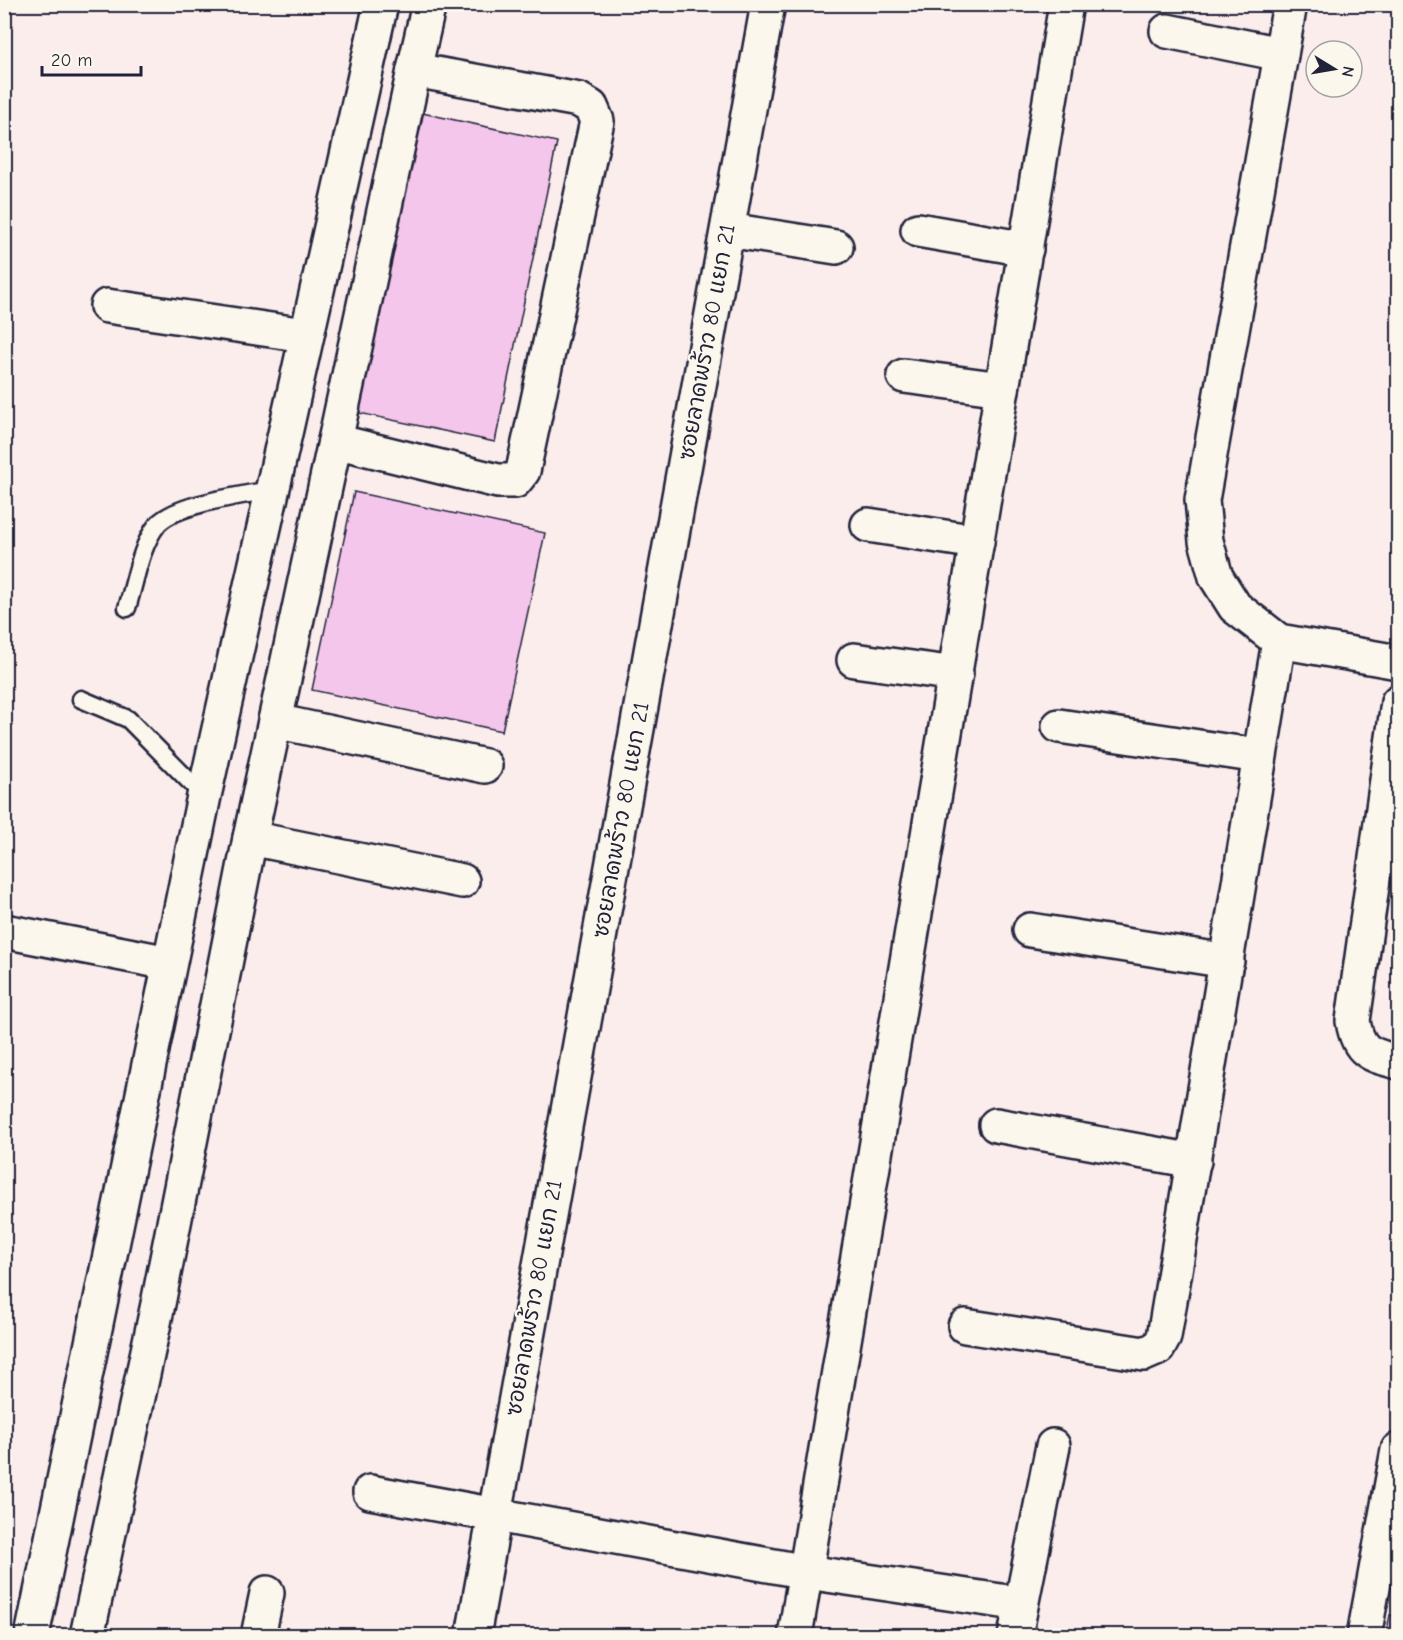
<svg xmlns="http://www.w3.org/2000/svg" width="1403" height="1640" viewBox="0 0 1403 1640" font-family="'Comic Neue','Playpen Sans Thai',sans-serif">
	<style>
		.building { fill: #f4c6eb; stroke: #22223b; stroke-width: 1.5 }
		.lines { fill: none; stroke-linecap: round; stroke-linejoin: round }
		.lane-casing { stroke: #22223b; stroke-width: 21 }
		.street-casing { stroke: #22223b; stroke-width: 38 }
		.lane { stroke: #fbf7ec; stroke-width: 16 }
		.street { stroke: #fbf7ec; stroke-width: 33 }
		.labels { text-anchor: middle; dominant-baseline: central; stroke-width: 5; stroke-linejoin: round; paint-order: stroke }
		.street-label { font-size: 22px; fill: #22223b; stroke: #fbf7ec }
	</style>
	<rect width="100%" height="100%" fill="#faedec"/>
	<filter id="ink" filterUnits="userSpaceOnUse"><feTurbulence type="fractalNoise" baseFrequency=".0167" numOctaves="2"/><feDisplacementMap in="SourceGraphic" scale="12" xChannelSelector="R" yChannelSelector="G"/><feConvolveMatrix kernelMatrix="1 2 1 2 8 2 1 2 1" color-interpolation-filters="sRGB"/></filter>
	<g filter="url(#ink)">
		<g class="building">
			<polygon points="413,111 557,142 495,442 350,411"/>
			<polygon points="354,492 545,533 502,731 312,690"/>
			<polygon points="1390,1615 1398,1616 1398,1636 1386,1636"/>
		</g>
		<g class="lines">
			<defs>
				<g id="lane">
					<path d="M127 608C135 583 140 547 157 525 174 504 244 495 271 490"/>
					<polyline points="81,699 128,719 204,796"/>
				</g>
				<g id="street">
					<polyline points="429,4 414,70 579,100 591,107 597,121 523,471 515,481 498,481 335,441 275,721 485,766"/>
					<polyline points="1290,4 1202,500 1206,541 1216,577 1235,607 1279,641 1398,662"/>
					<polyline points="1167,31 1281,54"/>
					<polyline points="728,230 836,247"/>
					<polyline points="918,230 1026,249"/>
					<polyline points="107,306 305,335"/>
					<polyline points="904,376 1002,389"/>
					<polyline points="335,441 414,70"/>
					<polyline points="868,525 977,542"/>
					<polyline points="854,660 956,674"/>
					<path d="M1398 702 1353 1021C1358 1052 1370 1055 1398 1062"/>
					<polyline points="275,721 250,838 462,881"/>
					<polyline points="1059,726 1259,756"/>
					<polyline points="1030,930 1227,961"/>
					<polyline points="4,931 169,963"/>
					<polyline points="996,1125 1194,1161"/>
					<polyline points="965,1326 1144,1354 1158,1348 1164,1337 1279,641"/>
					<polyline points="370,1492 807,1572 1021,1604"/>
					<polyline points="32,1636 204,796 381,4"/>
					<polyline points="87,1636 158,1304 250,838"/>
					<polyline points="258,1636 267,1593"/>
					<polyline points="473,1636 768,4"/>
					<polyline points="795,1636 1066,4"/>
					<polyline points="1015,1636 1053,1446"/>
					<polyline points="1364,1636 1398,1450"/>
				</g>
			</defs>
			<use href="#lane" class="lane-casing"/>
			<use href="#street" class="street-casing"/>
			<use href="#lane" class="lane"/>
			<use href="#street" class="street"/>
		</g>
	</g>
	<g class="labels">
		<g class="street-label">
			<text transform="translate(707 342) rotate(-80)">ซอยลาดพร้าว 80 แยก 21</text>
			<text transform="translate(621 820) rotate(-80)">ซอยลาดพร้าว 80 แยก 21</text>
			<text transform="translate(534 1298) rotate(-80)">ซอยลาดพร้าว 80 แยก 21</text>
		</g>
	</g>
	<rect width="1403" height="1640" fill="none" stroke="#fbf7ec" stroke-width="24"/>
	<rect x="12" y="12" width="1379" height="1616" fill="none" stroke="#22223b" stroke-width="2" filter="url(#ink)"/>
	<g transform="translate(1334 69) rotate(101)"><circle r="28" fill="#fbf7ec" stroke="#a4a2a5" stroke-width="1.5"/>
	<path d="M0-4.5L10 22L0 15L-10 22Z" fill="#22223b"/>
	<text y="-9" font-size="16" font-weight="bold" text-anchor="middle" fill="#22223b">N</text>
	</g>
	<path d="M42 66v9h99v-9" fill="none" stroke="#22223b" stroke-width="3"/>
	<text x="51" y="66" font-size="18" fill="#22223b" stroke="#fbf7ec" stroke-width="4.5" paint-order="stroke">20 m</text>
</svg>
